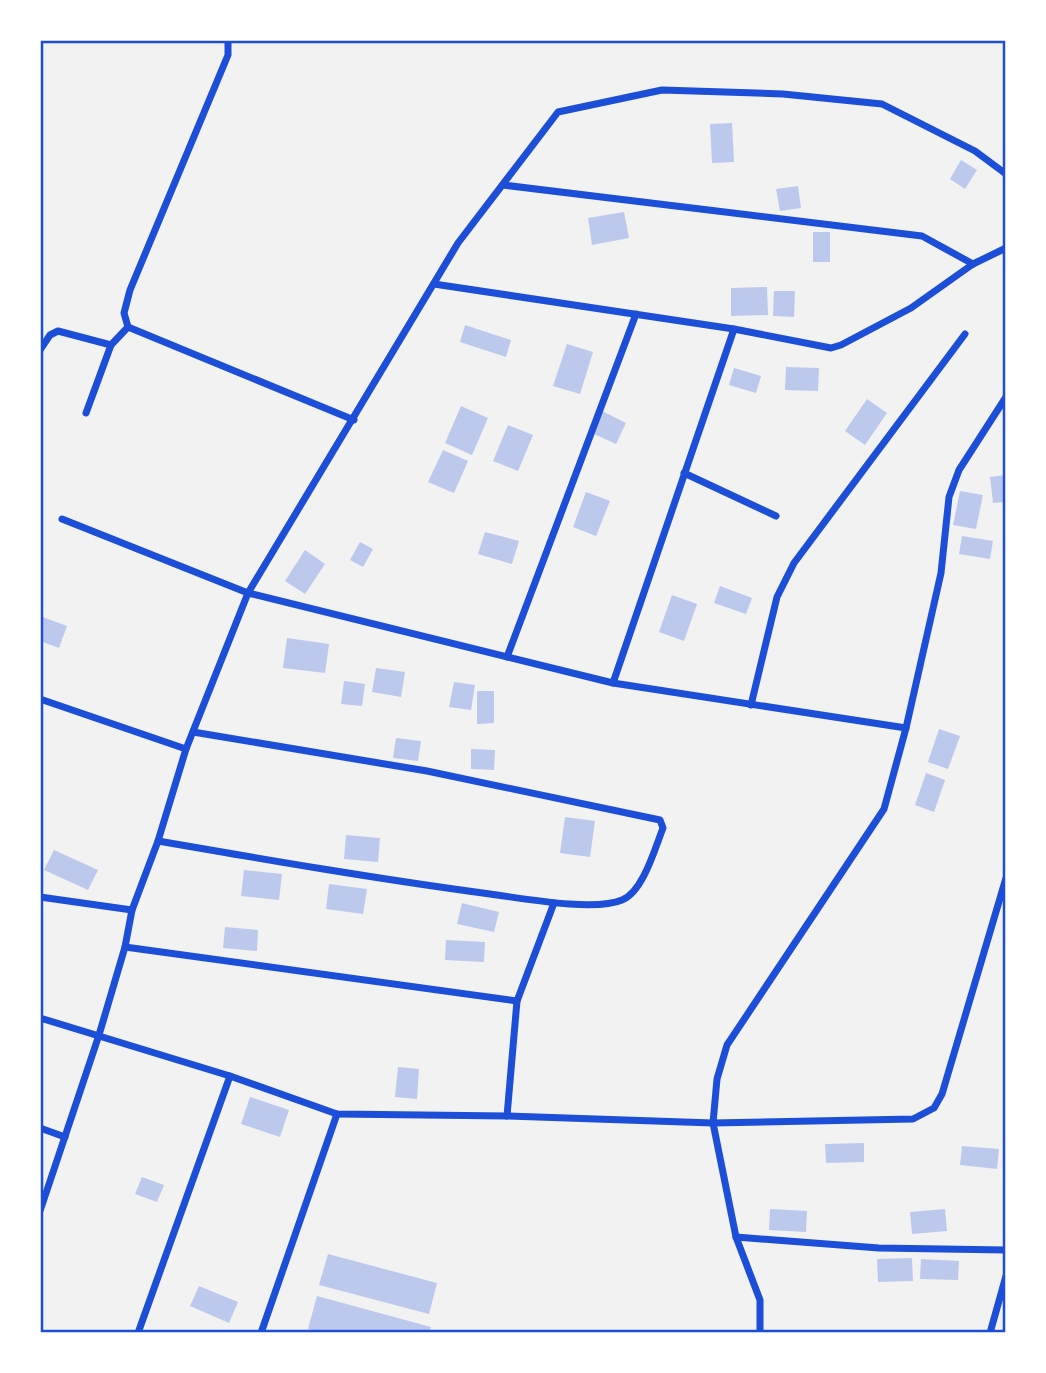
<svg xmlns="http://www.w3.org/2000/svg" width="1046" height="1373" viewBox="0 0 1046 1373" font-family="'IBM Plex Sans',sans-serif">
	<style>
		.building { fill: #bdc9ec }
		.lines { fill: none; stroke-linecap: round; stroke-linejoin: round }
		.minor { stroke: #1d4ed8; stroke-width: 7 }
		.neatline { fill: none; stroke: #1d4ed8; stroke-width: 2.5 }
	</style>
	<rect width="100%" height="100%" fill="#f2f2f2"/>
	<g class="building">
		<polygon points="732,123 734,162 712,163 710,124"/>
		<polygon points="961,160 977,170 965,189 950,179"/>
		<polygon points="798,186 801,208 780,211 776,189"/>
		<polygon points="624,212 629,238 592,245 588,218"/>
		<rect x="813" y="232" width="17" height="30"/>
		<polygon points="767,287 768,315 731,316 731,288"/>
		<polygon points="774,291 795,291 794,317 773,316"/>
		<polygon points="465,325 511,340 506,357 460,342"/>
		<polygon points="567,344 593,352 580,394 553,386"/>
		<polygon points="786,367 819,368 818,391 785,390"/>
		<polygon points="734,368 761,376 756,393 729,385"/>
		<polygon points="867,399 887,413 865,445 845,431"/>
		<polygon points="461,406 488,418 472,455 445,443"/>
		<polygon points="602,411 626,423 616,444 592,433"/>
		<polygon points="508,425 533,435 518,471 493,461"/>
		<polygon points="443,450 468,461 454,493 428,482"/>
		<polygon points="1006,475 1006,502 993,503 990,477"/>
		<polygon points="960,491 983,495 976,529 953,525"/>
		<polygon points="586,492 610,501 596,536 573,527"/>
		<polygon points="485,532 519,541 512,564 478,554"/>
		<polygon points="962,536 993,541 990,559 959,554"/>
		<polygon points="360,542 373,549 363,567 350,560"/>
		<polygon points="305,550 325,564 305,594 285,581"/>
		<polygon points="720,586 752,598 746,614 714,603"/>
		<polygon points="672,595 697,604 684,641 659,632"/>
		<polygon points="40,616 67,626 59,648 40,641"/>
		<polygon points="287,638 329,644 325,673 283,668"/>
		<polygon points="376,668 405,672 401,697 372,692"/>
		<polygon points="344,681 365,684 362,706 341,704"/>
		<polygon points="454,682 475,685 471,710 449,707"/>
		<polygon points="477,691 494,691 494,723 477,724"/>
		<polygon points="939,729 960,736 948,769 928,762"/>
		<polygon points="396,738 421,741 418,761 393,758"/>
		<polygon points="471,749 495,750 494,770 471,769"/>
		<polygon points="926,773 945,780 934,812 915,805"/>
		<polygon points="565,817 595,821 590,857 560,853"/>
		<polygon points="346,835 380,838 378,862 344,859"/>
		<polygon points="54,850 98,870 88,890 44,870"/>
		<polygon points="244,870 282,874 279,900 241,896"/>
		<polygon points="329,884 367,889 363,914 326,909"/>
		<polygon points="462,903 499,912 494,932 457,924"/>
		<polygon points="225,927 258,930 257,951 223,948"/>
		<polygon points="446,940 485,942 484,962 445,960"/>
		<polygon points="398,1067 419,1069 417,1099 395,1097"/>
		<polygon points="250,1097 289,1110 280,1137 241,1124"/>
		<polygon points="864,1143 864,1162 826,1163 825,1144"/>
		<polygon points="962,1146 999,1149 997,1169 960,1165"/>
		<polygon points="142,1177 164,1185 157,1202 135,1194"/>
		<polygon points="770,1209 807,1211 806,1232 769,1230"/>
		<polygon points="945,1209 947,1231 912,1234 910,1212"/>
		<polygon points="328,1254 437,1283 429,1314 319,1285"/>
		<polygon points="912,1258 913,1281 878,1282 877,1259"/>
		<polygon points="921,1259 959,1261 958,1280 920,1279"/>
		<polygon points="199,1286 238,1302 229,1323 190,1306"/>
		<polygon points="317,1296 431,1327 429,1333 321,1333 308,1329"/>
	</g>
	<g class="lines">
		<g class="minor">
			<polyline points="503,185 922,236 973,264"/>
			<polyline points="434,284 734,329 831,348 841,345 911,308 973,264 1006,248"/>
			<polyline points="128,327 124,313 130,290 228,55 228,40"/>
			<polyline points="128,327 354,420"/>
			<polyline points="111,345 128,327"/>
			<polyline points="40,350 50,335 58,331 111,345 86,413"/>
			<polyline points="684,473 776,516"/>
			<polyline points="62,519 248,593 613,683 906,728"/>
			<polyline points="507,657 636,314"/>
			<polyline points="613,683 734,329"/>
			<polyline points="40,699 186,749"/>
			<polyline points="751,705 777,597 794,563 965,334"/>
			<path d="M158 841C268 860 378 879 490 894 521 898 594 912 622 900 643 892 655 848 663 828L660 820 427 771 193 732"/>
			<polyline points="40,897 132,910"/>
			<polyline points="125,947 517,1001"/>
			<polyline points="40,1018 230,1076 337,1114 507,1116 713,1123 913,1119 934,1108 942,1094 1006,878"/>
			<polyline points="507,1116 517,1001 554,903"/>
			<polyline points="40,1128 65,1137"/>
			<polyline points="40,1211 99,1035 125,947 132,910 158,841 186,749 248,593 458,243 558,112 662,90 783,94 882,104 975,151 1006,174"/>
			<polyline points="736,1237 879,1248 1006,1250"/>
			<polyline points="138,1333 230,1076"/>
			<polyline points="261,1333 337,1114"/>
			<polyline points="760,1333 760,1300 736,1237 713,1123 717,1079 727,1045 884,809 906,728 941,573 949,497 959,470 1006,397"/>
			<polyline points="990,1333 1006,1276"/>
		</g>
	</g>
	<rect width="1046" height="1373" fill="none" stroke="#ffffff" stroke-width="84"/>
	<rect x="42" y="42" width="962" height="1289" class="neatline"/>
</svg>
